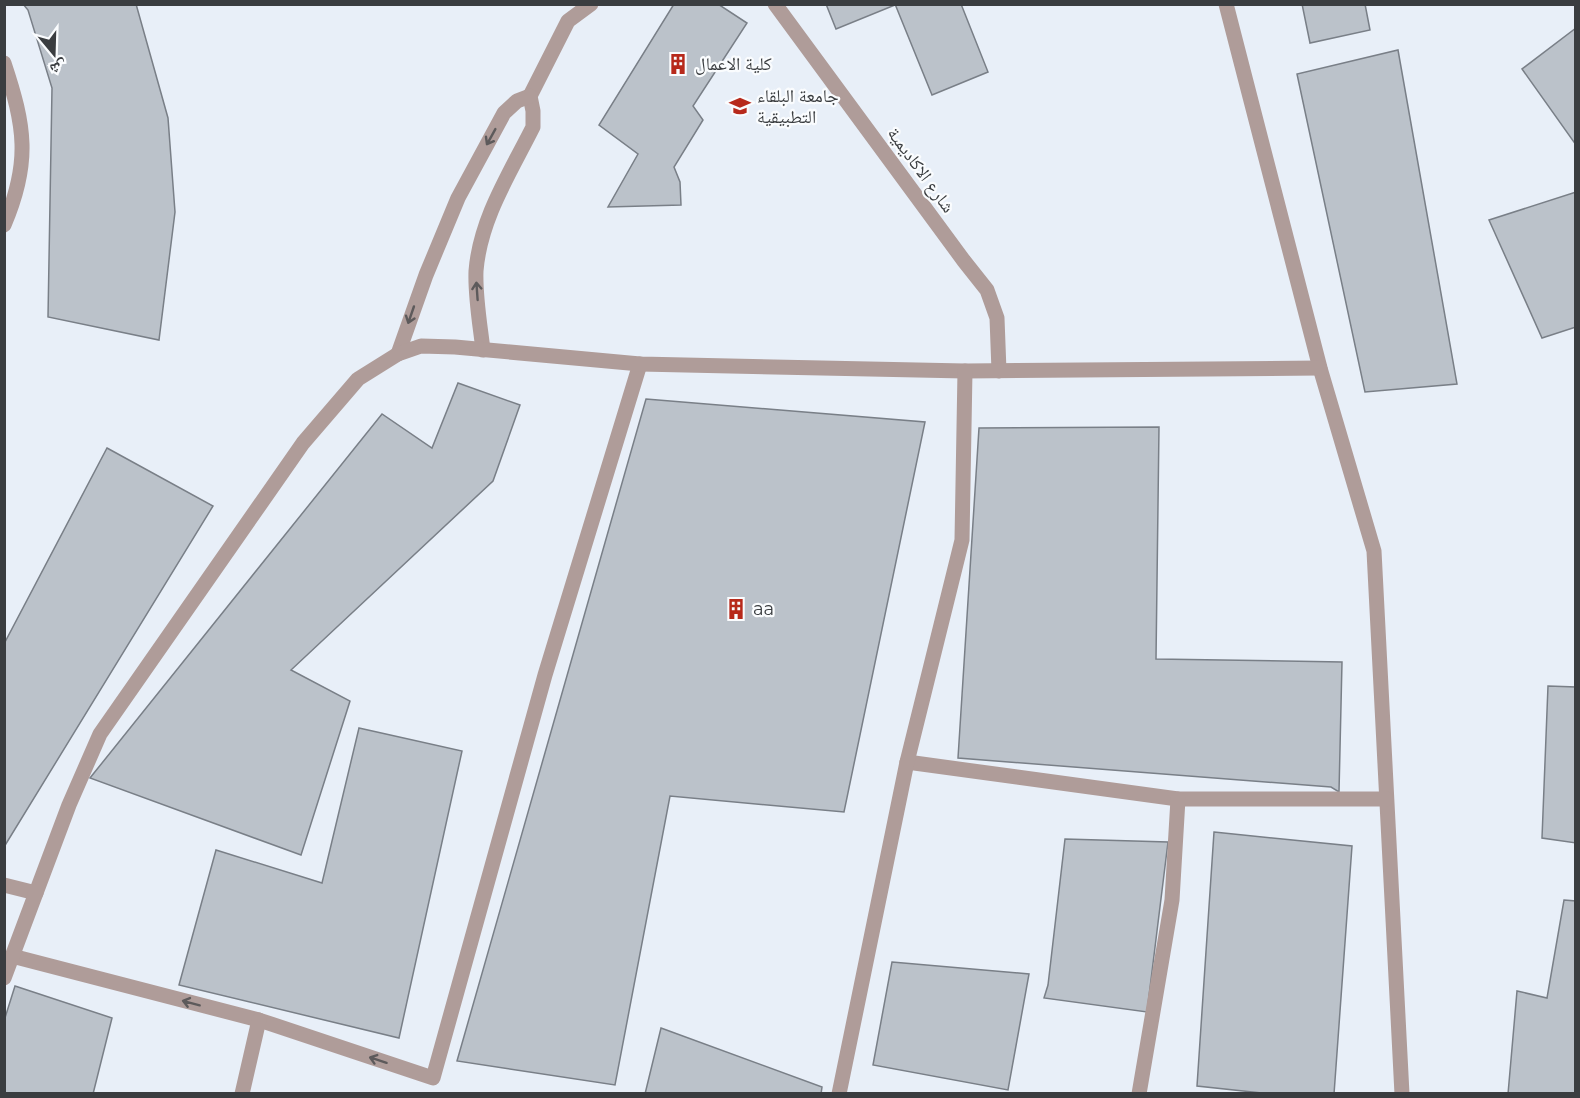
<svg xmlns="http://www.w3.org/2000/svg" width="1580" height="1098" viewBox="0 0 1580 1098" font-family="Montserrat,'Noto Naskh Arabic',sans-serif">
	<style>
		.building { fill: #bbc2ca; stroke: #797f87; stroke-width: 1.5 }
		.lines { fill: none; stroke-linecap: round; stroke-linejoin: round }
		.minor { stroke: #af9c99; stroke-width: 15 }
		.oneway { stroke: #5d5a5b }
		.labels { text-anchor: middle; dominant-baseline: central; stroke-width: 4.5; stroke-linejoin: round; paint-order: stroke }
		.poi-label { font-size: 18px; fill: #3a3d40; stroke: #fafcfe; text-anchor: start }
		.street-label { font-size: 18px; fill: #3a3d40; stroke: #fafcfe }
	</style>
	<rect width="100%" height="100%" fill="#e8eff8"/>
	<g class="building">
		<polygon points="23,4 136,4 168,118 175,212 159,340 48,317 52,88 28,10"/>
		<polygon points="674,4 718,4 747,23 693,106 703,120 674,167 680,182 681,205 608,207 638,154 599,125"/>
		<polygon points="826,4 895,4 895,5 836,29"/>
		<polygon points="961,4 988,72 932,95 895,4"/>
		<polygon points="1302,4 1365,4 1370,30 1310,43"/>
		<polygon points="1576,28 1576,145 1522,69"/>
		<polygon points="1398,50 1457,384 1365,392 1297,74"/>
		<polygon points="1576,192 1576,327 1542,338 1489,220"/>
		<polygon points="458,383 520,405 493,481 291,670 350,701 301,855 90,778 382,414 432,448"/>
		<polygon points="646,399 925,422 844,812 670,796 615,1085 457,1061"/>
		<polygon points="1159,427 1156,659 1342,662 1339,792 1331,787 958,758 979,428"/>
		<polygon points="107,448 213,506 4,847 4,644"/>
		<polygon points="1548,686 1576,687 1576,843 1542,838"/>
		<polygon points="359,728 462,751 399,1038 179,985 216,850 322,883"/>
		<polygon points="1214,832 1352,846 1334,1094 1271,1094 1197,1086"/>
		<polygon points="1065,839 1168,842 1147,1012 1044,998 1048,985"/>
		<polygon points="1564,900 1576,901 1576,1094 1508,1094 1517,991 1547,998"/>
		<polygon points="892,962 1029,974 1008,1090 873,1065"/>
		<polygon points="15,986 112,1018 93,1094 4,1094 4,1021"/>
		<polygon points="661,1028 822,1087 821,1094 645,1094"/>
	</g>
	<g class="lines">
		<g class="minor">
			<polyline points="775,4 964,261 987,290 997,318 999,371"/>
			<polyline points="1226,4 1320,368 1374,551 1402,1094"/>
			<path d="M4 63C25 126 31 162 4 225"/>
			<path d="M483 350C480 324 475 297 476 271 480 219 510 173 533 127V111L530 96 568 21 591 4"/>
			<polyline points="398,354 426,275 458,198 504,113 517,101 530,96"/>
			<polyline points="907,762 1178,799 1386,799"/>
			<polyline points="4,885 36,893"/>
			<polyline points="12,956 259,1020 433,1078 545,675 640,364"/>
			<polyline points="4,978 69,805 100,734 303,443 358,379 398,354 421,346 455,347 640,364 965,371 1320,368"/>
			<polyline points="242,1094 259,1020"/>
			<polyline points="839,1094 907,762 962,540 965,371"/>
			<polyline points="1139,1094 1172,900 1178,799"/>
		</g>
	</g>
	<defs><path id="oneway-shaft" d="M-6 0H5M1.5-3L5.5 0L1.5 3" fill="none" stroke-width="1.6" stroke-linecap="round" stroke-linejoin="round" transform="scale(1.5)"/></defs>
	<g class="oneway">
		<use href="#oneway-shaft" transform="translate(491 137) rotate(119)"/>
		<use href="#oneway-shaft" transform="translate(477 291) rotate(-94)"/>
		<use href="#oneway-shaft" transform="translate(411 315) rotate(109)"/>
		<use href="#oneway-shaft" transform="translate(191 1003) rotate(-165)"/>
		<use href="#oneway-shaft" transform="translate(378 1060) rotate(-162)"/>
	</g>
	<defs>
		<symbol id="building-bare" viewBox="-9 -9 18 18"><path d="M-4-6H4V6H1V3H-1V6H-4ZM-2.5-4.3h1.7v1.8h-1.7ZM.8-4.3h1.7v1.8H.8ZM-2.5-1h1.7V.8h-1.7ZM.8-1h1.7V.8H.8Z" fill="#b7291b" stroke="#fafcfe" stroke-width="2.5" paint-order="stroke"/></symbol>
		<symbol id="university-bare" viewBox="-9 -9 18 18"><path d="M0-5L7-2L0 1L-7-2ZM-4 1L0 2.5L4 1V4Q0 6-4 4Z" fill="#b7291b" stroke="#fafcfe" stroke-width="2.5" paint-order="stroke"/></symbol>
	</defs>
	<g fill-rule="evenodd">
		<use href="#building-bare" x="663" y="49" width="30" height="30"/>
		<use href="#university-bare" x="725" y="91" width="30" height="30"/>
		<use href="#building-bare" x="721" y="594" width="30" height="30"/>
	</g>
	<g class="labels">
		<g class="poi-label">
			<text x="695" y="64">كلية الاعمال</text>
			<text x="757" y="96">جامعة البلقاء<tspan x="757" dy="21">التطبيقية</tspan></text>
			<text x="753" y="609">aa</text>
		</g>
		<g class="street-label">
			<text transform="translate(921 170) rotate(54)">شارع الاكاديمية</text>
		</g>
	</g>
	<rect width="1580" height="1098" fill="none" stroke="#3a3d40" stroke-width="12"/>
	<g transform="translate(54 54) rotate(161)" stroke="#fafcfe" stroke-width="4.5" paint-order="stroke">
	<path d="M0-4.5L10 22L0 15L-10 22Z" fill="#3a3d40"/>
	<text y="-9" font-size="16" font-weight="bold" text-anchor="middle" fill="#3a3d40">ش</text>
	</g>
</svg>
